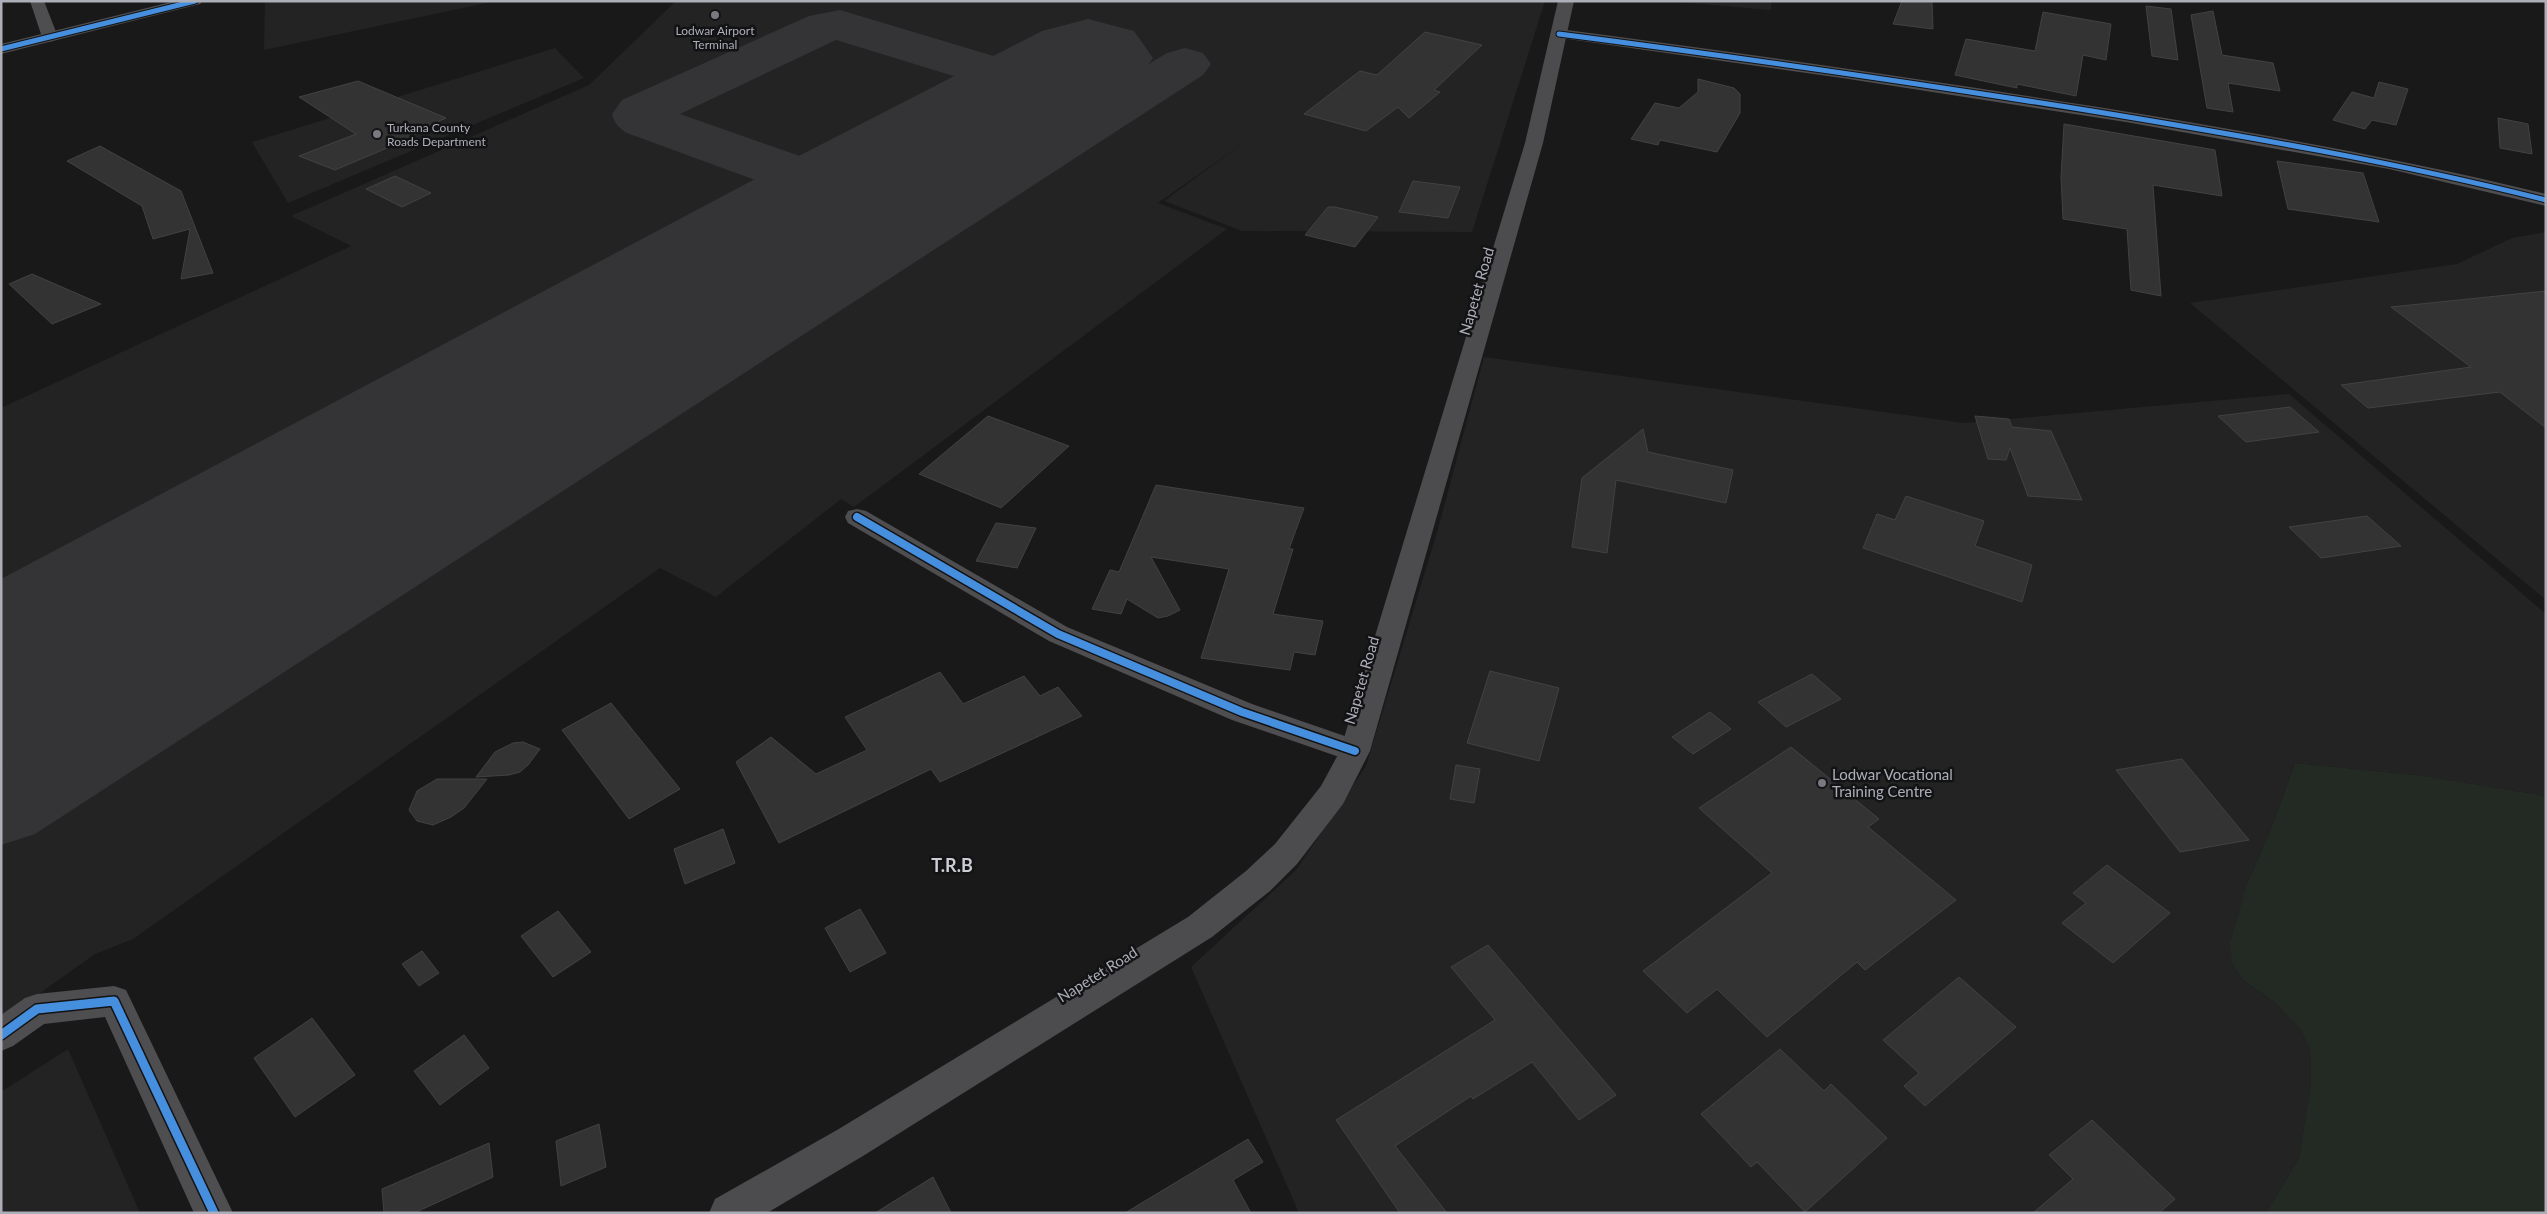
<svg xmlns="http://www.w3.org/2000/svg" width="2547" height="1214" viewBox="0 0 2547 1214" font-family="Lato,sans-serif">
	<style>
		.built { fill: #232324 }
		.green { fill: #232923 }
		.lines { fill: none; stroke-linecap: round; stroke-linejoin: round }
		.taxiway { fill: #343436; fill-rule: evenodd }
		.runway { fill: #343436; fill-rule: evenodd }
		.building { fill: #333334; stroke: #424245 }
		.minor { fill: #4e4e51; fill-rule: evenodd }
		.tertiary { fill: #4e4e51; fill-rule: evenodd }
		.secondary { fill: #4c4c4f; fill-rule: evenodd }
		.cycleway-far2-casing { stroke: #131315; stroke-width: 7 }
		.cycleway-far1-casing { stroke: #131315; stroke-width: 11 }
		.cycleway-casing { stroke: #131315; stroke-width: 12 }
		.cycleway-far2 { stroke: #468fdf; stroke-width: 5 }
		.cycleway-far1 { stroke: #468fdf; stroke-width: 8 }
		.cycleway { stroke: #468fdf; stroke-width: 9 }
		.poi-dot { fill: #797a80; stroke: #131315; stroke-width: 2 }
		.labels { text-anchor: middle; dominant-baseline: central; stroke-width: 5; stroke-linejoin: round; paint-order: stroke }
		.far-poi-label { font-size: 12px; fill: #acafb8; stroke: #131315 }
		.street-label { font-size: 15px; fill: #acafb8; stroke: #131315 }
		.poi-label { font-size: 15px; fill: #acafb8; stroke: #131315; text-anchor: start }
		.quarter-label { font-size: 18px; font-weight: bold; fill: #ccced4; stroke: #131315 }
	</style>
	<rect width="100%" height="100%" fill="#191919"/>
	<g class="built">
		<polygon points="265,1 496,1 264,50"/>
		<polygon points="676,1 1545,1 1472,232 1242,231 1164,201 1242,144 1158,203 1227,229 854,507 841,499 716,597 660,568 133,939 95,954 1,1021 1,408 351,246 291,216 589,85"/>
		<polygon points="1668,1 1771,1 1771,10"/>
		<polygon points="555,48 584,78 288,203 252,142"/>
		<polygon points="2546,232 2546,600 2190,303 2457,264 2512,238"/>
		<polygon points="1484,357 1964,423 2289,394 2546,614 2546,796 2425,776 2295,763 2272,826 2247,884 2243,980 2274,1002 2300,1029 2310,1049 2311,1083 2299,1158 2266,1213 1299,1213 1191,967 1296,870 1366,766 1438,529"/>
		<polygon points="68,1049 140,1213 1,1213 1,1092"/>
	</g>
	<polygon class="green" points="2295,763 2425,776 2546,796 2546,1213 2266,1213 2299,1158 2311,1083 2310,1049 2300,1029 2274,1002 2243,980 2232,963 2230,943 2247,884 2272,826"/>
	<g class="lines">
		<g class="taxiway">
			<path d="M840 10 1057 75 1065 86 1057 97 1038 102 836 40 680 114 865 179 874 192 865 205 844 210 823 205 627 133C620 129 614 123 612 114L622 100 809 16Z"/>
			<polygon points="1185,48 1203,53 1211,64 1203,75 35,834 1,845 1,757 1167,53"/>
		</g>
		<polygon class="runway" points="1088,19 1134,31 1153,58 1134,85 897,224 81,739 1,764 1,579 791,160 1042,31"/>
	</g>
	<g class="building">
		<polygon points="1902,1 1932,1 1933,29 1893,24"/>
		<polygon points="2146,6 2171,9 2178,60 2152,56"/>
		<polygon points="2213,11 2222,55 2273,63 2280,91 2228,83 2233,112 2207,108 2191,15"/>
		<polygon points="2043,12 2111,24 2106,60 2083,55 2076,96 2017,84 2017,88 1955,75 1966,39 2035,51"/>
		<polygon points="1425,32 1482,45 1434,90 1440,92 1409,118 1398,107 1366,131 1304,114 1360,71 1377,75"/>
		<polygon points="1698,79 1734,88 1740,94 1740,113 1717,152 1660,140 1658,145 1631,139 1655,103 1679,108 1698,92"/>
		<polygon points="358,81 446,118 421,129 413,137 335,170 299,156 356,134 299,97"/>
		<polygon points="2379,82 2408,89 2396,125 2372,120 2365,129 2333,120 2352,92 2374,98"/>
		<polygon points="2498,118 2528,124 2532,154 2500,148"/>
		<polygon points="2064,124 2215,150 2222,196 2153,185 2161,296 2131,290 2127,229 2063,219 2061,177"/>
		<polygon points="100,146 181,191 213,273 181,279 190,229 153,239 142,206 67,161"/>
		<polygon points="2277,161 2363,173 2379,222 2288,209"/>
		<polygon points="395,176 431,193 402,207 366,189"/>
		<polygon points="1413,181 1460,187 1448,218 1399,212"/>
		<polygon points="1328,207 1335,207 1378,217 1355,247 1305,235"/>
		<polygon points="32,274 101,304 52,324 9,284"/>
		<polygon points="2546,291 2546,428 2500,392 2368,408 2341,385 2471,367 2391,307"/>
		<polygon points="2290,407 2319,432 2246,442 2218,416"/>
		<polygon points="988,416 1069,446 1001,508 919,474"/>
		<polygon points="1975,416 2009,419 2012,427 2051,431 2082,500 2028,496 2010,448 2006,460 1988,459"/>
		<polygon points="1643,429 1648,452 1733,470 1726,503 1616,480 1607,553 1572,547 1582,478"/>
		<polygon points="1156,485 1304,508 1289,549 1293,549 1273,614 1323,621 1315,655 1294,652 1290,670 1201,658 1229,569 1151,557 1180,610 1168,616 1158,618 1127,599 1121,614 1092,609 1110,570 1119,572"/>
		<polygon points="1906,496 1984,521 1975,546 2032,565 2022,602 1863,548 1877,514 1895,520"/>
		<polygon points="2367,516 2401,546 2321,558 2289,527"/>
		<polygon points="996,523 1036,528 1017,568 976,561"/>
		<polygon points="1490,671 1559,688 1539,761 1467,743"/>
		<polygon points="940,672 963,704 1024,676 1040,696 1058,687 1082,716 940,782 931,769 779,843 736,762 771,737 816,774 867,750 845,717"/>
		<polygon points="1812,674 1841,699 1786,727 1758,702"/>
		<polygon points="611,703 680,789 629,819 562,730"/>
		<polygon points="1710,712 1731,729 1693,754 1672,737"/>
		<polygon points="523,742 540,749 528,765 520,772 509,775 476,777 495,752 513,743"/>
		<polygon points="1791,747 1879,819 1868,827 1956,900 1865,970 1857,962 1767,1037 1717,989 1687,1013 1643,971 1772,873 1699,808"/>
		<polygon points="2182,759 2249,840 2180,852 2116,770"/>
		<polygon points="1456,765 1480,769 1474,803 1450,799"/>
		<polygon points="437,779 487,779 464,808 451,817 433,825 417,821 409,810 417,791"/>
		<polygon points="723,829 735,863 685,884 674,849"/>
		<polygon points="2107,865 2170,913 2113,963 2062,923 2086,903 2073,893"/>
		<polygon points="860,909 886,953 850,972 825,928"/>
		<polygon points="558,911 591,952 553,977 521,936"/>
		<polygon points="1488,945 1616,1095 1579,1120 1532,1062 1473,1099 1471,1096 1395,1146 1447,1213 1400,1213 1336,1120 1495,1020 1451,967"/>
		<polygon points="422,951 439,973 419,986 402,964"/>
		<polygon points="1959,977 2016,1027 1925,1106 1904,1086 1919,1073 1883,1040"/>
		<polygon points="312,1018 355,1075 295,1117 254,1058"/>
		<polygon points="464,1035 489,1068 440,1105 414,1071"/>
		<polygon points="1780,1049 1824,1091 1831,1084 1887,1138 1805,1212 1757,1162 1751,1167 1701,1114"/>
		<polygon points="2092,1120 2175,1199 2159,1213 2033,1213 2073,1179 2049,1155"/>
		<polygon points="599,1124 606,1167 561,1186 556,1141"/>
		<polygon points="1248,1139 1263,1162 1233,1180 1251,1213 1125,1213"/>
		<polygon points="489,1143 493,1177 414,1213 384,1213 382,1189"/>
		<polygon points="933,1177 951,1213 875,1213"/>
	</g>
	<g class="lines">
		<g class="minor">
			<polygon points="30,1 44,1 58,37 55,40 50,42 42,37"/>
			<path d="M1559 29C1737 52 1914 78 2092 106 2244 131 2396 157 2546 194V206L2389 169 2126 122 1842 78 1554 37 1551 34 1554 31Z"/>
			<polygon points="857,509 866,511 1067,627 1252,704 1365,743 1369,751 1365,759 1355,762 1345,759 1232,720 1049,641 848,523 845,517 848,511"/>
			<polygon points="114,986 126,990 233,1213 194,1213 105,1017 44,1024 13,1046 1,1051 1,1015 25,998 37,994"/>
		</g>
		<polygon class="tertiary" points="175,1 203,1 200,4 1,54 1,44"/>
		<polygon class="secondary" points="1558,1 1574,1 1543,143 1370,751 1343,804 1297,864 1270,891 1212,937 863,1156 767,1213 709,1213 715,1199 837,1130 1188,917 1246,871 1275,844 1321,786 1340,751 1525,143"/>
		<defs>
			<g id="cycleway-far2">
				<path d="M1559 34C1737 57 1915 83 2092 111 2244 136 2396 162 2546 200"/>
				<polyline points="1,49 195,1"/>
			</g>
			<polyline id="cycleway-far1" points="857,517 1058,634 1242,712 1355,751"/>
			<polyline id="cycleway" points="1,1035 37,1009 114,1001 214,1213"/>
		</defs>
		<use href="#cycleway-far2" class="cycleway-far2-casing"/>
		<use href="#cycleway-far1" class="cycleway-far1-casing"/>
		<use href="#cycleway" class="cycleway-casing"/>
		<use href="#cycleway-far2" class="cycleway-far2"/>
		<use href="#cycleway-far1" class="cycleway-far1"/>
		<use href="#cycleway" class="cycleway"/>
	</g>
	<g class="poi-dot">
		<circle cx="715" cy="15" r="5"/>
		<circle cx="377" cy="134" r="5"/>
		<circle cx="1822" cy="783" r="5"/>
	</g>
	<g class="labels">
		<g class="far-poi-label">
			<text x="715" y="30">Lodwar Airport<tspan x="715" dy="14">Terminal</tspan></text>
			<text x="387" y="127" text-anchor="start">Turkana County<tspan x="387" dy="14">Roads Department</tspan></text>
		</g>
		<g class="street-label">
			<text transform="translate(1476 291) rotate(-74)">Napetet Road</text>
			<text transform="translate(1361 680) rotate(-74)">Napetet Road</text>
			<text transform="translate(1097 974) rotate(-32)">Napetet Road</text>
		</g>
		<g class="poi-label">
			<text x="1832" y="774">Lodwar Vocational<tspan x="1832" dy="17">Training Centre</tspan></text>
		</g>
		<g class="quarter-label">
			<text x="952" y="865">T.R.B</text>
		</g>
	</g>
	<rect width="2547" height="1214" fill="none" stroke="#acafb8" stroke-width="5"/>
</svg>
